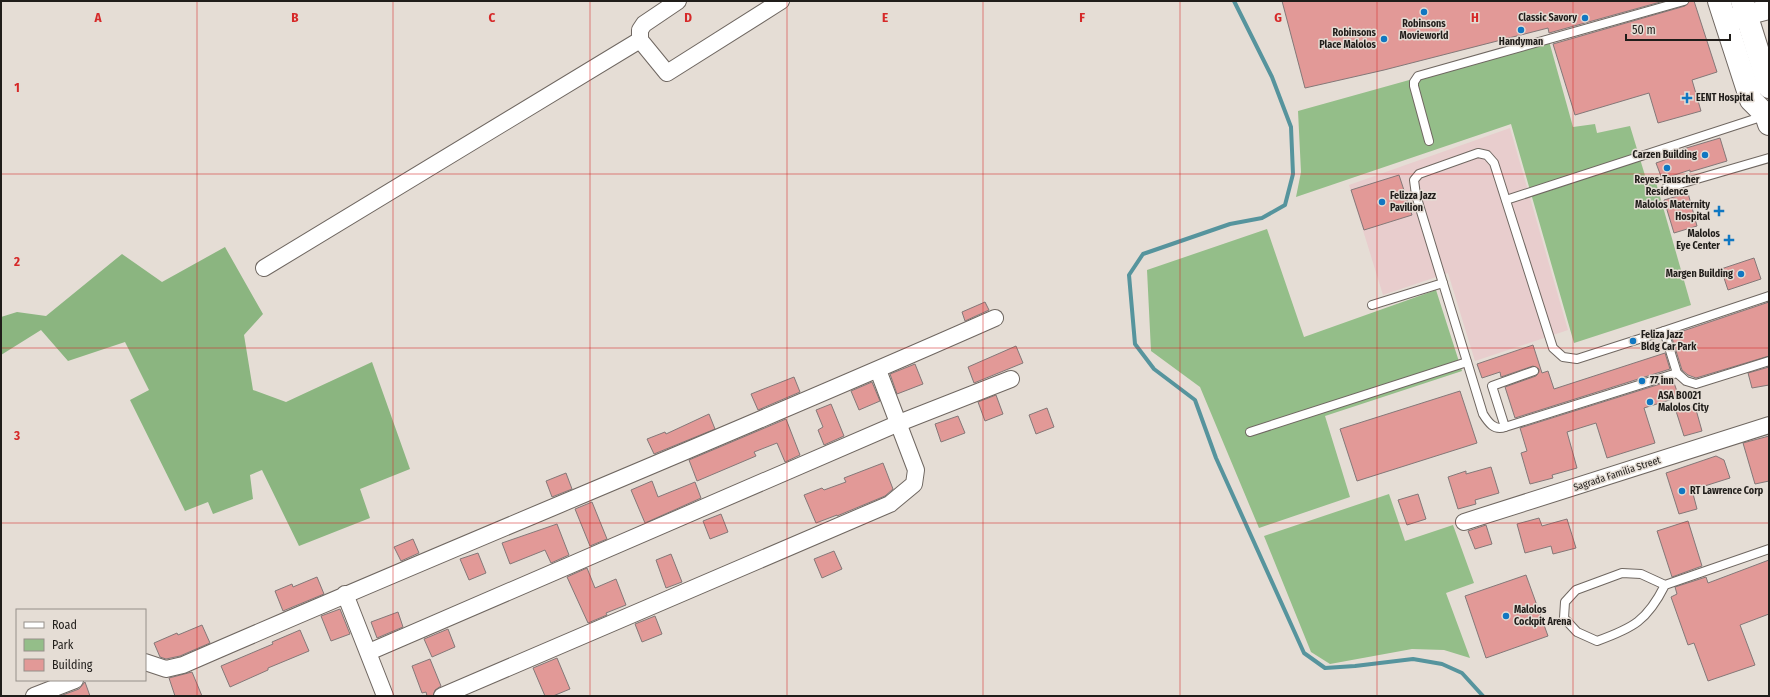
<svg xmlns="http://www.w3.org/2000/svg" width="1770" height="697" viewBox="0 0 1770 697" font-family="'Fira Sans Condensed',sans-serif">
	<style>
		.commercial { fill: #e8cdcd }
		.green { fill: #94be89 }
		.forest { fill: #8bb580 }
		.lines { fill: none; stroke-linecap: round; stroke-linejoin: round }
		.stream { stroke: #56949d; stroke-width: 4 }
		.building { fill: #e29997; stroke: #847878 }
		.service-casing { stroke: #6f6761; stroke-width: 10 }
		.minor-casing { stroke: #6f6761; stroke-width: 18 }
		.tertiary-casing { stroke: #6f6761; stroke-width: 22 }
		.trunk-casing { stroke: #6f6761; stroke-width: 24 }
		.service { stroke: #fff; stroke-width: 8 }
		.minor { stroke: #fff; stroke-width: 16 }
		.tertiary { stroke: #fff; stroke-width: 20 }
		.trunk { stroke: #fff; stroke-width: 22 }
		.grid { fill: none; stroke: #d62828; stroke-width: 1; stroke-opacity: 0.55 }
		.poi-dot { fill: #1077c2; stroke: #e5ddd5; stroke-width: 1.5 }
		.labels { text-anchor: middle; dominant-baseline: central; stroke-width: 3; stroke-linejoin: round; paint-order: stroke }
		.poi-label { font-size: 10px; font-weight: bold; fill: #201d1a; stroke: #e5ddd5; text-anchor: start }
		.street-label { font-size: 10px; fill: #201d1a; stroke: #e5ddd5 }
		.grid-label { font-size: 13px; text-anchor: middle; font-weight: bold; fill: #d62828; stroke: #e5ddd5; stroke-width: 3; stroke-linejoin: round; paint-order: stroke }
	</style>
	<rect width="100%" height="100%" fill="#e5ddd5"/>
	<polygon class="commercial" points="1510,128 1568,330 1475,361 1448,273 1383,295 1349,185"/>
	<g class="green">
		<polygon points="1549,41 1573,127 1595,124 1597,133 1630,126 1647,182 1655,179 1691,305 1574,343 1511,124 1296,197 1301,172 1298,111"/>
		<polygon points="1267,229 1304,337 1436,290 1462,371 1325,416 1350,497 1259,528 1200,387 1151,351 1147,270"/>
		<polygon points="1389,494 1405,541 1453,525 1474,583 1446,593 1470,658 1444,650 1412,649 1330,664 1311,652 1264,536"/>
	</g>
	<polygon class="forest" points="225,247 263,314 244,335 253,390 286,402 372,362 410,469 360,489 370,518 299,546 262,470 250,475 253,499 213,514 208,502 185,511 130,400 149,390 125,342 68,361 41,330 1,355 1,317 17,312 46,316 122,254 162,282"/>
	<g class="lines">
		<polyline class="stream" points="1234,1 1272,77 1291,127 1293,174 1285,205 1262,218 1230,224 1143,254 1129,275 1135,344 1154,369 1195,400 1216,458 1304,653 1325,668 1355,666 1413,659 1442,664 1462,673 1483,696"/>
	</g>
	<g class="building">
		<polygon points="1282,1 1664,1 1549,33 1548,28 1384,70 1305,88"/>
		<polygon points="1689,1 1694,1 1717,72 1692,80 1701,111 1658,123 1649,93 1575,115 1553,44 1685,6"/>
		<polygon points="1720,138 1727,161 1690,172 1690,170 1662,179 1656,163 1684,153 1683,149"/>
		<polygon points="1399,175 1412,215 1364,230 1351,190"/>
		<polygon points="1688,193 1697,226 1674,233 1664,200"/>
		<polygon points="1754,258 1761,279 1728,290 1721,269"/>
		<polygon points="985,302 989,310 965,321 962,312"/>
		<polygon points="1769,302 1769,356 1696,378 1688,375 1682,370 1671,335"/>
		<polygon points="1533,345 1542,373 1548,371 1554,389 1665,353 1670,369 1515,418 1505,387 1536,376 1539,372 1539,369 1533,366 1501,377 1500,372 1482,378 1477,364"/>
		<polygon points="1016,346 1023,363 974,383 968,367"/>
		<polygon points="915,364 923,384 897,394 890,374"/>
		<polygon points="1769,367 1769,385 1752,388 1748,373"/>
		<polygon points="794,377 800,392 758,410 751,394"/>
		<polygon points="1673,380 1679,397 1644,408 1655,443 1607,458 1596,423 1567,432 1577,468 1552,475 1553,478 1530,484 1521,453 1527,451 1520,428"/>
		<polygon points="872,382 880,401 859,410 851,391"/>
		<polygon points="1460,391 1477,443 1357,481 1340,429"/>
		<polygon points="996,395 1003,414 985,421 978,402"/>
		<polygon points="831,404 844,436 824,445 818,430 823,427 816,410"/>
		<polygon points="1695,406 1702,431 1684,436 1676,411"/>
		<polygon points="1047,408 1054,427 1036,434 1029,415"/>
		<polygon points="709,414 715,429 654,454 647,439 665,432 666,434"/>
		<polygon points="958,416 965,433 941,442 935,424"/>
		<polygon points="786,419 800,455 785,462 777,443 754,452 756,456 697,481 689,460"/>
		<polygon points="1769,436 1769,481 1755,484 1743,443"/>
		<polygon points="1716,456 1724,460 1730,478 1692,490 1697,509 1679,514 1666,473"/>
		<polygon points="883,463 893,489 885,496 837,516 837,515 816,523 804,495 822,488 824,490 846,482 844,478"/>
		<polygon points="1491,467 1499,493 1475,500 1476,504 1458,509 1448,477 1466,471 1466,474"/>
		<polygon points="566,473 572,489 552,497 546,481"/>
		<polygon points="652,481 658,497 695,482 701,498 645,523 631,490"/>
		<polygon points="1418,494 1426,519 1407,525 1398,500"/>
		<polygon points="592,502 607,539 590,546 575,509"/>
		<polygon points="721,514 728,532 710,539 703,521"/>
		<polygon points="1539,518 1542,526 1567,519 1576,548 1553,554 1551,546 1525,553 1517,524"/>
		<polygon points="1688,521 1702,566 1672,577 1657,531"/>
		<polygon points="557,524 569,555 551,563 545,550 510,564 502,543"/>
		<polygon points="1486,525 1492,544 1475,549 1468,531"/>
		<polygon points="413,539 419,553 401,561 394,547"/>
		<polygon points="834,551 842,569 822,578 814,559"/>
		<polygon points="478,553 486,573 469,580 460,559"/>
		<polygon points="671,554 682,582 666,588 656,560"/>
		<polygon points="1769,560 1769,614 1740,625 1755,665 1708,681 1694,643 1688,645 1671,597 1677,594 1675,587 1706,577 1708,583"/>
		<polygon points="587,568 595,588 616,579 626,605 606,613 607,615 588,623 567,577"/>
		<polygon points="1526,575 1548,636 1486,658 1465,596"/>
		<polygon points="317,577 324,594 283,611 275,591 292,584 293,587"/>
		<polygon points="340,609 350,634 331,641 321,616"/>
		<polygon points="398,612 403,627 377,638 371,622"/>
		<polygon points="655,616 662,634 642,642 635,624"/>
		<polygon points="202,625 210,643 180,656 166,659 160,657 154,643 177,633 178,635"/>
		<polygon points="448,629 455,647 432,657 424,639"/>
		<polygon points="300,630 309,651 268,668 268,670 230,687 221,666 273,644 272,642"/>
		<polygon points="557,658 570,689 553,696 545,696 533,668"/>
		<polygon points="430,659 441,686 435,690 433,696 427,696 426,692 422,693 412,666"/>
		<polygon points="192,672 202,696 175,696 169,678"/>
		<polygon points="85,682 90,696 60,696 79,689"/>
	</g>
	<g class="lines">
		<defs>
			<g id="service">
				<polyline points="1429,141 1414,86 1414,82 1418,76 1684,1"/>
				<polyline points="1666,188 1769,158"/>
				<polyline points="1506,200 1764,116"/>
				<polyline points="1769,296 1664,331 1677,373 1686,381 1696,384 1769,361"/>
				<polyline points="1372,305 1443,283"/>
				<polyline points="1534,371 1492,386 1505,427 1677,373"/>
				<path d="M1505 427C1494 431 1488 422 1483 414L1416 195 1414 180 1419 174 1478 153 1487 155 1494 163 1553 348 1563 357 1577 359 1664 331"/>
				<polyline points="1250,432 1467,362"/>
				<path d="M1665 585C1647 621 1633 628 1597 641L1577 632 1564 618 1565 602 1576 590 1622 573 1641 574 1665 585 1769 549"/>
			</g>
			<g id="minor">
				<polyline points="640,40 667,73 781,1"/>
				<polyline points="264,268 640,40 640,30 644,24 678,1"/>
				<polyline points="1464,522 1769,425"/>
				<polyline points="345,594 385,696"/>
				<polyline points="369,652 899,423 1011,379"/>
				<path d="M145 662 166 669 183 665C453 547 726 437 995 318"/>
				<polyline points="34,696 75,680"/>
				<polyline points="442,696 890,504 914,484 916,470 878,370"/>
			</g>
			<polyline id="tertiary" points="1730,19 1769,9"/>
			<g id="trunk">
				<polyline points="1719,1 1751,100 1766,115 1769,124"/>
				<polyline points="1742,1 1769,87"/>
			</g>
		</defs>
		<use href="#service" class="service-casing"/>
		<use href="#minor" class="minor-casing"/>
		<use href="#tertiary" class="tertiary-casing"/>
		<use href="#trunk" class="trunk-casing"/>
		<use href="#service" class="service"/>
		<use href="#minor" class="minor"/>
		<use href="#tertiary" class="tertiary"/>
		<use href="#trunk" class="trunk"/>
	</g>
	<path class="grid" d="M197 1V696M393 1V696M590 1V696M787 1V696M983 1V696M1180 1V696M1377 1V696M1573 1V696M1 174H1769M1 348H1769M1 523H1769"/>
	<g class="poi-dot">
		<circle cx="1424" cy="12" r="4"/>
		<circle cx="1585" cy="18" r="4"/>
		<circle cx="1521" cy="30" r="4"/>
		<circle cx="1384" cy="39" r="4"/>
		<path d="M1685 92h4v4h4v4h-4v4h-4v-4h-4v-4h4z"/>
		<circle cx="1705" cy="155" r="4"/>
		<circle cx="1667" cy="168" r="4"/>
		<circle cx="1382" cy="202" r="4"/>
		<path d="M1717 205h4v4h4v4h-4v4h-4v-4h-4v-4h4z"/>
		<path d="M1727 234h4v4h4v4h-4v4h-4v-4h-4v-4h4z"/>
		<circle cx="1741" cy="274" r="4"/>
		<circle cx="1633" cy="341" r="4"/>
		<circle cx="1642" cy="381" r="4"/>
		<circle cx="1650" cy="402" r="4"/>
		<circle cx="1682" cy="491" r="4"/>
		<circle cx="1506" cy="616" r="4"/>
	</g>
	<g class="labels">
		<g class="poi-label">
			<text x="1577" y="18" text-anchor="end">Classic Savory</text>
			<text x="1424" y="24" text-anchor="middle">Robinsons<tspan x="1424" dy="12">Movieworld</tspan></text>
			<text x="1376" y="33" text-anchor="end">Robinsons<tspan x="1376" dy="12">Place Malolos</tspan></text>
			<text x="1521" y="42" text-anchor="middle">Handyman</text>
			<text x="1696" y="98">EENT Hospital</text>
			<text x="1697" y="155" text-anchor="end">Carzen Building</text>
			<text x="1667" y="180" text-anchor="middle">Reyes-Tauscher<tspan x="1667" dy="12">Residence</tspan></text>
			<text x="1390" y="196">Felizza Jazz<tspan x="1390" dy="12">Pavilion</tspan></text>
			<text x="1710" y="205" text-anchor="end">Malolos Maternity<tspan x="1710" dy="12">Hospital</tspan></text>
			<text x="1720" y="234" text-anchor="end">Malolos<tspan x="1720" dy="12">Eye Center</tspan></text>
			<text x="1733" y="274" text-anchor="end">Margen Building</text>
			<text x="1641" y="335">Feliza Jazz<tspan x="1641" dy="12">Bldg Car Park</tspan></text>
			<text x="1650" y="381">77 inn</text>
			<text x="1658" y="396">ASA B0021<tspan x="1658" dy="12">Malolos City</tspan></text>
			<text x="1690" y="491">RT Lawrence Corp</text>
			<text x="1514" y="610">Malolos<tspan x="1514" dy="12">Cockpit Arena</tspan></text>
		</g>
		<g class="street-label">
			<text transform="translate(1617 474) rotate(-18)">Sagrada Familia Street</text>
		</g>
	</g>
	<g class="grid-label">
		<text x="98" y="22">A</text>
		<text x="295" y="22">B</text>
		<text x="492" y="22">C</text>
		<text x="688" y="22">D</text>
		<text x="885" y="22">E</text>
		<text x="1082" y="22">F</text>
		<text x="1278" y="22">G</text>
		<text x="1475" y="22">H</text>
		<text x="17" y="92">1</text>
		<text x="17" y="266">2</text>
		<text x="17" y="440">3</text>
	</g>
	<rect width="1770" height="697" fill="none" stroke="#201d1a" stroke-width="4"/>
	<rect x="16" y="609" width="130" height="72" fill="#e5ddd5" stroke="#96908a"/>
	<rect x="24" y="622" width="20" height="6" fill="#ffffff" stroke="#96908a"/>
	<text x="52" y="629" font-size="12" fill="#201d1a">Road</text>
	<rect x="24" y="639" width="20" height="12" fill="#94be89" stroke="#96908a"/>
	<text x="52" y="649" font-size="12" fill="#201d1a">Park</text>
	<rect x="24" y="659" width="20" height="12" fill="#e29997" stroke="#96908a"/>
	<text x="52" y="669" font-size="12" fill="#201d1a">Building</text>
	<path d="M1626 34v6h104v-6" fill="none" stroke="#201d1a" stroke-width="2"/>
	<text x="1632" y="34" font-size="12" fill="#201d1a" stroke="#e5ddd5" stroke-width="3" paint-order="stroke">50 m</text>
</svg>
